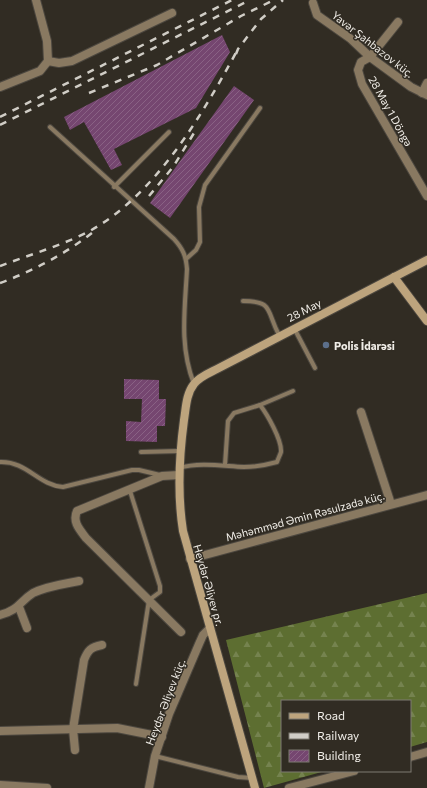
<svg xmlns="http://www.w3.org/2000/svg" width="427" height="788" viewBox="0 0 427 788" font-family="Commissioner,sans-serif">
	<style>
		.forest { fill: url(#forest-firs) }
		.building { fill: url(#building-hatch) }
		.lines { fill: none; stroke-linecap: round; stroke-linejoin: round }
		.lane-casing { stroke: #4c473f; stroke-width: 6 }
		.street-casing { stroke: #4c473f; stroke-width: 10 }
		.secondary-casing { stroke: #4c473f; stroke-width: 10 }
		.lane { stroke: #897961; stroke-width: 4 }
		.street { stroke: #897961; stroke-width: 8 }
		.secondary { stroke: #bda47d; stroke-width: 8 }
		.rail { stroke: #d0cdc6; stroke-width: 2.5; stroke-dasharray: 7 7; stroke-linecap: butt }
		.service-dot { fill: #5c6f8a; stroke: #312c23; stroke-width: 1.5 }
		.labels { text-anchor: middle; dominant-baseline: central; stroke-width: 3; stroke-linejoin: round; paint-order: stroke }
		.street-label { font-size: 11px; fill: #f1eee8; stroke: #312c23 }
		.poi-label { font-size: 11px; font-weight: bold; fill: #f1eee8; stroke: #312c23; text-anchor: start }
	</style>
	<defs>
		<pattern id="forest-firs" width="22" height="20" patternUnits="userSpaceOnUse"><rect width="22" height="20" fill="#5d6e31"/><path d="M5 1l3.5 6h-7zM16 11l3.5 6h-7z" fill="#75834f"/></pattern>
		<pattern id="building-hatch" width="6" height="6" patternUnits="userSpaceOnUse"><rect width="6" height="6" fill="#754670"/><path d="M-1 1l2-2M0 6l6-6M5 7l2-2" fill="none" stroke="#896184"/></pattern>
	</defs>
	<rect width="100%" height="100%" fill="#312c23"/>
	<polygon class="forest" points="427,593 427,742 410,747 410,701 282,701 282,771 325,771 264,788 226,640"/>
	<g class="building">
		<polygon points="222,35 230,52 196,108 114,149 122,165 111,170 84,122 70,130 64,117"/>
		<polygon points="234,86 254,100 170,218 150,203"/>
		<polygon points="124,379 159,380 159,399 166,399 165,426 157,426 157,442 126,441 126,421 141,422 142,399 124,399"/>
	</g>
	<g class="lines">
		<defs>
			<g id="lane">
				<path d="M50 127 174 239C183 249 186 256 187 269 185 309 179 346 194 384"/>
				<polyline points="114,187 169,132"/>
				<polyline points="186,259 196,250 200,242 199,207 205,185 260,108"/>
				<path d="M243 301C274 301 266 311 279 335"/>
				<polyline points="294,328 315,368"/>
				<polyline points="260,405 293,391"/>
				<polyline points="141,452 180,451"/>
				<path d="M0 462C27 461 38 485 63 487L132 470H139L160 475"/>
				<path d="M179 468C200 462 222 466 244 467 255 467 266 465 277 462 278 459 280 455 281 452 282 440 267 414 260 405L234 413 228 421 225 465"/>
				<polyline points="130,491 160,586 160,592 149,600 136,684"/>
				<polyline points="155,756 238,777 252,778"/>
			</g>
			<g id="street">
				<polyline points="36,0 47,41 48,61"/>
				<polyline points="313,3 317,15 351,39 370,57 411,87 427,95"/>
				<polyline points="398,22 370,57 361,62 358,70 362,84 427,196"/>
				<polyline points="48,61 59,63 72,61 172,13"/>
				<polyline points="0,87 40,71 48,61"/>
				<polyline points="422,93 427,83"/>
				<polyline points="361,412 391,504"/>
				<path d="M179 475 162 476 77 511C72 522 80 530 86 538L181 632"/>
				<polyline points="190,559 427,495"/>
				<polyline points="19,607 27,628"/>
				<path d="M0 615C19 610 19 602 33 593 47 586 64 584 79 581"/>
				<polyline points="0,731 117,728 162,737"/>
				<path d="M75 750 73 729 84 660C88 650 91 647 102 645"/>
				<polyline points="410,757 427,752"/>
				<polyline points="0,785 47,788"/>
				<polyline points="149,788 155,756 169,714 199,644 203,635 210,628"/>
				<polyline points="289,788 354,771"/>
			</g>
			<g id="secondary">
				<polyline points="394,277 427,321"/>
				<path d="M255 788 183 531C177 493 179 457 184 420 186 408 186 394 194 384 199 377 209 373 217 369L427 260"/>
			</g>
		</defs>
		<use href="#lane" class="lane-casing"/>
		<use href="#street" class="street-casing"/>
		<use href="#secondary" class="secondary-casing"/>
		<use href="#lane" class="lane"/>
		<use href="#street" class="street"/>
		<use href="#secondary" class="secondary"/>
		<g class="rail">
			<polyline points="236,54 238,49 261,19 283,0"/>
			<polyline points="89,93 157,65 241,16 274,0"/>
			<polyline points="0,117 232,0"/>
			<polyline points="0,125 250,0"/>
			<polyline points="149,196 173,167 194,133"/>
			<path d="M0 266C29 255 60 246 88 232 156 195 202 115 238 49"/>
			<path d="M0 283C33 271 65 254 92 233"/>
		</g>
	</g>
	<circle class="service-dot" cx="326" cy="345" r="4"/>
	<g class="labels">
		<g class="street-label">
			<text transform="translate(373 44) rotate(38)">Yavər Şahbazov küç.</text>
			<text transform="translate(391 111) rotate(61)">28 May 1 Döngə</text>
			<text transform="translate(304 310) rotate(-27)">28 May</text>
			<text transform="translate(305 516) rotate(-15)">Məhəmməd Əmin Rəsulzadə küç.</text>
			<text transform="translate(209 585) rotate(74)">Heydər Əliyev pr.</text>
			<text transform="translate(165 702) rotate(-69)">Heydər Əliyev küç.</text>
		</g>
		<g class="poi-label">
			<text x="334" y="345">Polis İdarəsi</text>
		</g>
	</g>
	<rect x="281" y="700" width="130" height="72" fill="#312c23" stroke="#7e7a72"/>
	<rect x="289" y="713" width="20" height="6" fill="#bda47d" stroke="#7e7a72"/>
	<text x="317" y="720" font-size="12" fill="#f1eee8">Road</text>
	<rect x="289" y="733" width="20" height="6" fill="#d0cdc6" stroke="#7e7a72"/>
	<text x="317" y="740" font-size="12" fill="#f1eee8">Railway</text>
	<rect x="289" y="750" width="20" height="12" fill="url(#building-hatch)" stroke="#7e7a72"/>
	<text x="317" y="760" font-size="12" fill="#f1eee8">Building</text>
</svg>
